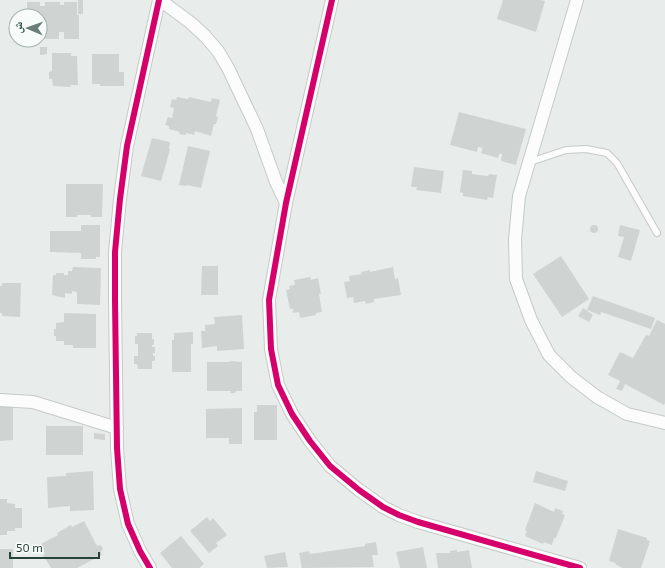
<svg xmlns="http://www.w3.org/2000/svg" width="665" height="568" viewBox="0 0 665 568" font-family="'Exo 2','Noto Naskh Arabic',sans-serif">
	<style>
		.building { fill: #cfd4d2 }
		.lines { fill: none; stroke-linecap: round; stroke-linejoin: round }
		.service-casing { stroke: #c5cac8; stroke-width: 8 }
		.minor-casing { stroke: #c5cac8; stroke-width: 14 }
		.service { stroke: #fcfcfc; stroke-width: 6 }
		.minor { stroke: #fcfcfc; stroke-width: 12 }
		.cycleway-casing { stroke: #f7fbf9; stroke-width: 8 }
		.cycleway { stroke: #d6006c; stroke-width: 6 }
	</style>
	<rect width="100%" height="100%" fill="#e8edeb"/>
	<g class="building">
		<rect x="78" y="0" width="5" height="14"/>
		<polygon points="503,0 540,0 545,1 536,32 497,19"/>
		<polygon points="27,2 40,2 40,6 45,6 45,2 60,2 60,5 64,5 64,2 77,2 77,15 79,15 79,39 64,39 64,32 59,32 59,39 45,39 45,31 40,31 40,16 27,16"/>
		<polygon points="40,47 47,47 47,54 40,55"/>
		<polygon points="52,53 71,53 71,56 77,56 78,85 70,85 71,87 53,86 52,79 49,79 49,72 52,71"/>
		<polygon points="92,54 119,54 119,72 124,72 124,86 100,86 100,84 92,84"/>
		<polygon points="177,97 188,99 189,97 211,102 212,98 220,100 216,116 218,117 216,124 214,124 211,136 195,131 194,135 186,133 186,135 179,134 180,132 169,129 169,126 165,125 168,117 172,118 174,108 170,107 172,99 176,100"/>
		<polygon points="459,112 526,129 516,165 501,161 502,154 499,154 498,158 481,153 483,148 478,147 477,152 450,145"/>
		<polygon points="152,138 170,142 169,149 170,149 166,164 161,181 141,176"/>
		<polygon points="188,146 210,151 201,188 187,185 186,186 179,185"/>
		<polygon points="414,167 444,171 441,193 416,190 417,187 411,187"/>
		<polygon points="463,170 472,171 472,174 488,176 489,174 497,175 493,198 488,197 487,200 463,196 463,193 460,192"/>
		<polygon points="66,184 103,184 102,217 91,217 91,215 77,215 77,217 66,217"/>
		<polygon points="81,225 100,225 100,257 96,257 96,259 81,259 81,253 50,252 50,231 81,231"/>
		<polygon points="620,225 640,230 631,261 618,257 624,237 618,236"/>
		<circle cx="594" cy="229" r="4"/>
		<polygon points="561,256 589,299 562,317 533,274"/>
		<polygon points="202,266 218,266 218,295 201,295"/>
		<polygon points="73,267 101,268 100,305 77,304 77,292 72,291 72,294 65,293 65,298 52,295 53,275 56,275 56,273 64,273 64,275 68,275 68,271 72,271"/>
		<polygon points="393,267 395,279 398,278 401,295 374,299 374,302 366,304 365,301 354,303 353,297 347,298 344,282 350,281 349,276 362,274 361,272 370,270 370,272"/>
		<polygon points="310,277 311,280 318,278 321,294 319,294 322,312 316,313 316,315 300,318 299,312 293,313 293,309 290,309 286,290 290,289 289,286 295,285 294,280"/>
		<polygon points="2,283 21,283 20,317 2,316 2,313 0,313 0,286 2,286"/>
		<polygon points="593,296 655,318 651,329 601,312 600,315 587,310"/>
		<polygon points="583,308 593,315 589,322 578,316"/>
		<polygon points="64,313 96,314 96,348 73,348 73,345 64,345 64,341 56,341 56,336 54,336 54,329 56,329 56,323 64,322"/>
		<polygon points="242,315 244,349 217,351 217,346 202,348 201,331 205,331 205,325 215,324 214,317"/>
		<polygon points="657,320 665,324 665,403 664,405 625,384 622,391 616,389 620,381 608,375 620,352 633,358 646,335 649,336"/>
		<polygon points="193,332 193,344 191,344 191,372 172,372 172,340 174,340 174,333"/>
		<polygon points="137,333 152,333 152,339 154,339 154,345 152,345 152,347 155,347 155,353 153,353 153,356 155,356 155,361 152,361 152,369 138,369 137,364 134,364 134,356 138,356 138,344 135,344 135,336 137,336"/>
		<polygon points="230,361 242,362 242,391 236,391 235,393 230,393 231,391 207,391 207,362 230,362"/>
		<polygon points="0,402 3,402 3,406 13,406 13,440 0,441"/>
		<polygon points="257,405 277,405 277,440 254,440 254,412 257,412"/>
		<polygon points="242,408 242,444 229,444 229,438 206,438 206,409"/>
		<rect x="46" y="426" width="37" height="29"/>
		<polygon points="94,433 105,434 105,440 94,439"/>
		<polygon points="93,471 94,510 70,511 70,506 48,508 47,477 66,476 66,473"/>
		<polygon points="536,471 568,481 565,491 533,482"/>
		<polygon points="0,499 7,499 7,503 15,504 15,508 22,508 22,528 15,528 15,531 7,531 7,535 0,535"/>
		<polygon points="535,503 554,512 555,508 563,511 562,514 565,515 556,538 554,538 552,545 544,542 543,544 525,536 527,531 525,530"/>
		<polygon points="207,517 210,521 213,518 227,535 216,543 218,546 209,553 190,531"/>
		<polygon points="84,521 97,546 100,545 103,548 101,552 102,555 77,568 51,568 43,555 45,554 41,544 58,535 57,533 71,525 72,527"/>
		<polygon points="618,529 647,538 647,540 650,541 641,568 622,568 615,564 616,563 609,561"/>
		<polygon points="181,536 204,564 199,568 172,568 160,553"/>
		<polygon points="376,542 378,555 372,555 374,567 302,568 299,553 309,551 310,554 365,546 365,544"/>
		<polygon points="423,547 427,568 400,568 396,552"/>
		<rect x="0" y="549" width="13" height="19"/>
		<polygon points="457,550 457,552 469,550 472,568 438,568 436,553 450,553 450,551"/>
		<polygon points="285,552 288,567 267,568 264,556"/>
	</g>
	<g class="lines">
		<defs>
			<polyline id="service" points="530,162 566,150 586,149 607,153 617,163 657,233"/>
			<g id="minor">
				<polyline points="160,0 191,23 205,36 218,51 228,68 257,129 276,182 286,203"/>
				<polyline points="332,0 286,203 269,300 271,349 278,385 292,414 310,441 330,466 359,490 383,507 399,515 418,522 580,568"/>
				<polyline points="577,0 519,196 515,240 516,279 531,320 549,355 571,377 597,397 627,414 665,423"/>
				<polyline points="0,400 33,402 117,428"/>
				<polyline points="150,568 140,551 128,524 120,489 117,448 115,300 115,252 120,199 127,146 159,0"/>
			</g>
		</defs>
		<use href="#service" class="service-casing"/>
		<use href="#minor" class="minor-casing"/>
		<use href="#service" class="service"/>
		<use href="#minor" class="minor"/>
		<defs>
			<g id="cycleway">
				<polyline points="332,0 286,203 269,300 271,349 278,385 292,414 310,441 330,466 359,490 383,507 399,515 418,522 580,568"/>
				<polyline points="150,568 140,551 128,524 120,489 117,448 115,300 115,252 120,199 127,146 159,0"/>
			</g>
		</defs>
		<use href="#cycleway" class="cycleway-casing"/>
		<use href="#cycleway" class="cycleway"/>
	</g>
	<g transform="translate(28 28) rotate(272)"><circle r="19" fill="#f7fbf9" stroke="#a3b1ad"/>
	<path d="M0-3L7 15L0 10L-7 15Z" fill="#697e78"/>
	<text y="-6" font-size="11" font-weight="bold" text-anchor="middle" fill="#24423a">ش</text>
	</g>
	<path d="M10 552v6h89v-6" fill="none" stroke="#24423a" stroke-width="2"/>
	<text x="16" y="552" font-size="12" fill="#24423a" stroke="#f7fbf9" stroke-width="3" paint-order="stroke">50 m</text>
</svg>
